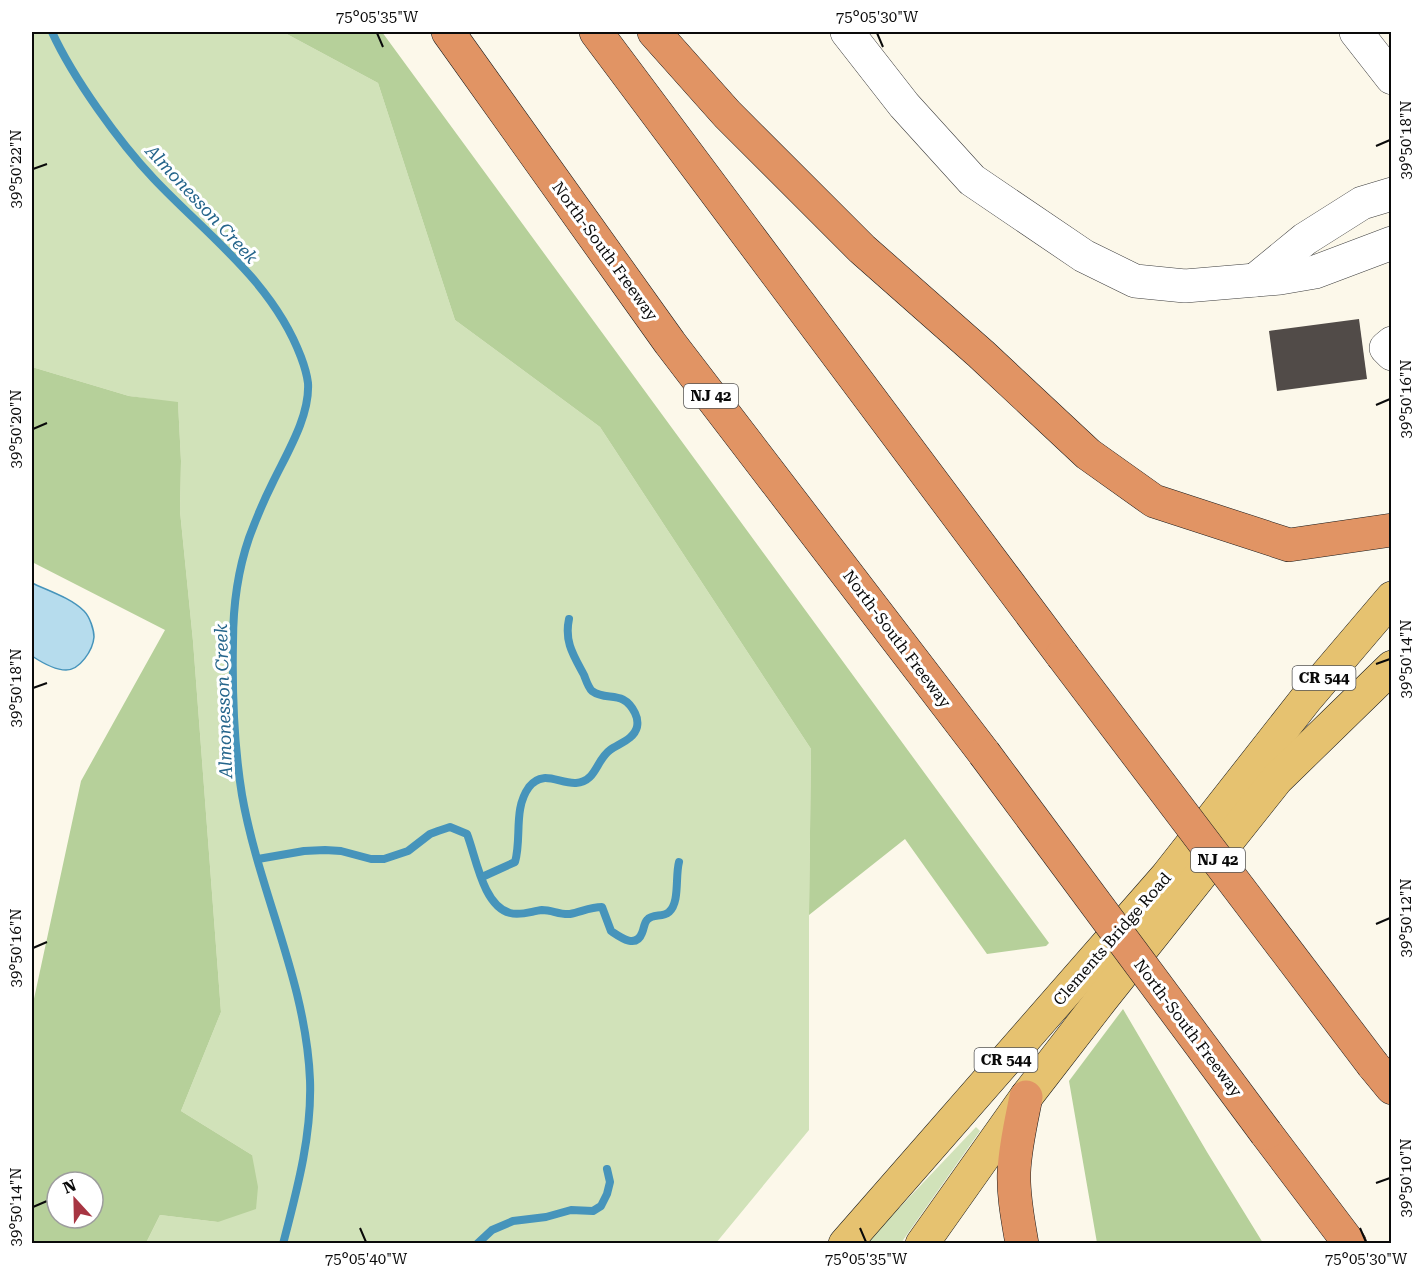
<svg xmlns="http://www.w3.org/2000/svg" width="1423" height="1275" viewBox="0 0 1423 1275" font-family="'Roboto Serif',serif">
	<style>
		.green { fill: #d1e2b9 }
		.forest { fill: #b6d09a; fill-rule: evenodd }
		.water { fill: #b6dced; stroke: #4694bb; stroke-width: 1.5 }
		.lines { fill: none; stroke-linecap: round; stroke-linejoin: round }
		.stream { stroke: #4694bb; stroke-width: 8 }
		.building { fill: #514b48 }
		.minor-casing { stroke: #3d3d3d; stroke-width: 34 }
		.major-casing { stroke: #1b1b1b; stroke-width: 34 }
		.highway-casing { stroke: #1b1b1b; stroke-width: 34 }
		.minor { stroke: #fff; stroke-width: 33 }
		.major { stroke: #e6c270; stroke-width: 33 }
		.highway { stroke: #e19464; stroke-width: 33 }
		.highway-bridge-casing { stroke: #1b1b1b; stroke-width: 34; stroke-linecap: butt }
		.highway-bridge { stroke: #e19464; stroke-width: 33 }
		.ticks { fill: none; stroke: #0a0a0a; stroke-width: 2 }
		.labels { text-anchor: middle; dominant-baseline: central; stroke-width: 6; stroke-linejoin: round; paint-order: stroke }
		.shield { fill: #fff; stroke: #545454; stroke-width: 1.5 }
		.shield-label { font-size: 15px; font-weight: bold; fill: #0a0a0a }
		.street-label { font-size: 16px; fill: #0a0a0a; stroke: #fff }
		.water-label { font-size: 18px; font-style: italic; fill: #25658b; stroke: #fff }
		.neatline { fill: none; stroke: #0a0a0a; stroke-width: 2 }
		.ticks-label { font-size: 15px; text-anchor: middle; fill: #0a0a0a }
	</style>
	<rect width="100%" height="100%" fill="#fcf8ea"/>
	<g class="green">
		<polygon points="32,32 283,32 378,83 455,320 600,427 811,749 809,915 809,1130 716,1243 146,1243 160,1215 218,1222 252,1155 181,1111 221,1012 193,641 180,511 181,461 178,403 129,396 32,367"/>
		<polygon points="976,1127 980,1131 901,1243 865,1244"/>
	</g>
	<g class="forest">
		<polygon points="283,32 382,32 1049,943 1046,946 987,954 905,839 809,915 811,749 600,427 455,320 378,83"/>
		<path d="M32 367 129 396 178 402 181 461 180 511 193 641 221 1012 181 1111 252 1155 258 1187 256 1209 218 1222 160 1215 146 1243H32V1008L81 781 165 630 32 562ZM57 1182H93V1218H57Z"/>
		<polygon points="1123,1009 1207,1152 1263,1243 1097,1243 1069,1081"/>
	</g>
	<path class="water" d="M32 583C49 591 71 598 84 611 90 617 94 630 94 637 93 650 80 670 66 670 55 670 41 662 32 656Z"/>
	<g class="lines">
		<g class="stream">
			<path d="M52 32C73 78 119 142 154 179 207 235 273 282 301 357 304 365 307 375 308 383 310 416 287 453 273 482 264 500 256 519 249 538 238 570 233 608 233 642 232 693 234 746 242 795 259 892 306 981 310 1080 312 1135 297 1190 283 1244"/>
			<path d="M258 859 304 851 325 850 341 851 371 859H384L408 851 430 834 438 831 450 827 467 834C476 857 483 906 510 913 521 916 532 911 542 910 552 910 560 915 570 914 581 912 590 907 602 907L611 931C620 937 636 949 642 933 644 929 644 923 647 920 653 913 662 918 669 912 680 902 675 877 679 862"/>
			<path d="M482 877 515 862C522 838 513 809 529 787 543 769 559 784 576 783 596 782 596 760 610 750 620 743 634 739 637 727 638 722 637 717 635 713 623 689 607 702 592 691 588 687 586 680 584 675 574 656 564 642 569 619"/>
			<polyline points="477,1244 492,1230 513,1221 546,1217 571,1210 593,1211 601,1206 607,1194 610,1182 607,1169"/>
		</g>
	</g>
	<polygon class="building" points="1359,319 1367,379 1277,391 1269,331"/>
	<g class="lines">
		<defs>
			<g id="minor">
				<polyline points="847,32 904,105 972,180 1084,256 1135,281 1185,286 1280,278 1315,272 1392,243"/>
				<polyline points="1356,32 1392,78"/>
				<polyline points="1255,280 1305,239 1362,203 1392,194"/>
				<polyline points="1392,343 1386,348 1392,354"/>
			</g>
			<g id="major">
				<polyline points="845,1244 1167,876 1306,699 1392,598"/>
				<polyline points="922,1244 1026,1097 1101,1000 1277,779 1392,667"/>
			</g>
			<g id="highway">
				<polyline points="448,32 670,343 984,753"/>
				<polyline points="596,32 1062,655"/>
				<polyline points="654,32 727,114 862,249 981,354 1088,454 1154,501 1289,545 1392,530"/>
				<polyline points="1373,1065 1392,1088"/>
				<polyline points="1266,1133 1350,1244"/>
				<path d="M1022 1244C1018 1220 1013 1196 1014 1172 1015 1147 1021 1122 1026 1097"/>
			</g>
		</defs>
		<use href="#minor" class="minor-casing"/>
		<use href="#major" class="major-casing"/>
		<use href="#highway" class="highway-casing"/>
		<use href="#minor" class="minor"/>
		<use href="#major" class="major"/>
		<use href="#highway" class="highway"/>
		<defs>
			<g id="highway-bridge">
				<polyline points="1062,655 1373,1065"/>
				<polyline points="984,753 1266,1133"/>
			</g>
		</defs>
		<use href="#highway-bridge" class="highway-bridge-casing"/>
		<use href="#highway-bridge" class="highway-bridge"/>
	</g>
	<path class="ticks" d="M377 33 383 47M877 33 883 47M1376 146 1390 140M33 169 47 164M1376 405 1390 399M33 429 47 423M1376 664 1390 659M33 688 47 683M1376 924 1390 918M33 948 47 942M1376 1183 1390 1178M33 1207 47 1201M360 1228 366 1242M860 1228 866 1242M1360 1228 1366 1242"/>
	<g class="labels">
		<g class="shield">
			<rect x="684" y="384" width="54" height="24" rx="4.5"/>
			<rect x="1292.5" y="666" width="63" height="24" rx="4.5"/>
			<rect x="1191" y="848" width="54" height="24" rx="4.5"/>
			<rect x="974.5" y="1048" width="63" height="24" rx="4.5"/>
		</g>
		<g class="shield-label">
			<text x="711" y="396">NJ 42</text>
			<text x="1324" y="678">CR 544</text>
			<text x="1218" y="860">NJ 42</text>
			<text x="1006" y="1060">CR 544</text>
		</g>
		<g class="street-label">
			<text transform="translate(605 251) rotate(54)">North-South Freeway</text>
			<text transform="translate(897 639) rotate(53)">North-South Freeway</text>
			<text transform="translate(1112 939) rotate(-49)">Clements Bridge Road</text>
			<text transform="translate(1188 1028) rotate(53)">North-South Freeway</text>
		</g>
		<g class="water-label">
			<text transform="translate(202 204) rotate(47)">Almonesson Creek</text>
			<text transform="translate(223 701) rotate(-92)">Almonesson Creek</text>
		</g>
	</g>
	<rect width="1423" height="1275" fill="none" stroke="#ffffff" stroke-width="66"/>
	<g transform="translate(75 1200) rotate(338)"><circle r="28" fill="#ffffff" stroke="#9d9d9d" stroke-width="1.5"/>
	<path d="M0-4.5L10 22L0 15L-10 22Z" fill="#a73542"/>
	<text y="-9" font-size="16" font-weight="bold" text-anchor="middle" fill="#0a0a0a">N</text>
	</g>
	<rect x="33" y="33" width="1357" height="1209" class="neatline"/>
	<g class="ticks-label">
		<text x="377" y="22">75°05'35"W</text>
		<text x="877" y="22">75°05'30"W</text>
		<text transform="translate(1406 140) rotate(-90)" y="5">39°50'18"N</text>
		<text transform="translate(16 169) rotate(-90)" y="5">39°50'22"N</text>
		<text transform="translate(1406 399) rotate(-90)" y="5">39°50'16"N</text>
		<text transform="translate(16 429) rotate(-90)" y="5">39°50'20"N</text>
		<text transform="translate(1406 659) rotate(-90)" y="5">39°50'14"N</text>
		<text transform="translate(16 688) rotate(-90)" y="5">39°50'18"N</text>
		<text transform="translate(1406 918) rotate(-90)" y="5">39°50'12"N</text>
		<text transform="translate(16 948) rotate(-90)" y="5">39°50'16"N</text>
		<text transform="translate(1406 1178) rotate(-90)" y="5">39°50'10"N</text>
		<text transform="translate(16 1207) rotate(-90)" y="5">39°50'14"N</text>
		<text x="366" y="1264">75°05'40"W</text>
		<text x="866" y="1264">75°05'35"W</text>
		<text x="1366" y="1264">75°05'30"W</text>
	</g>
</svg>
